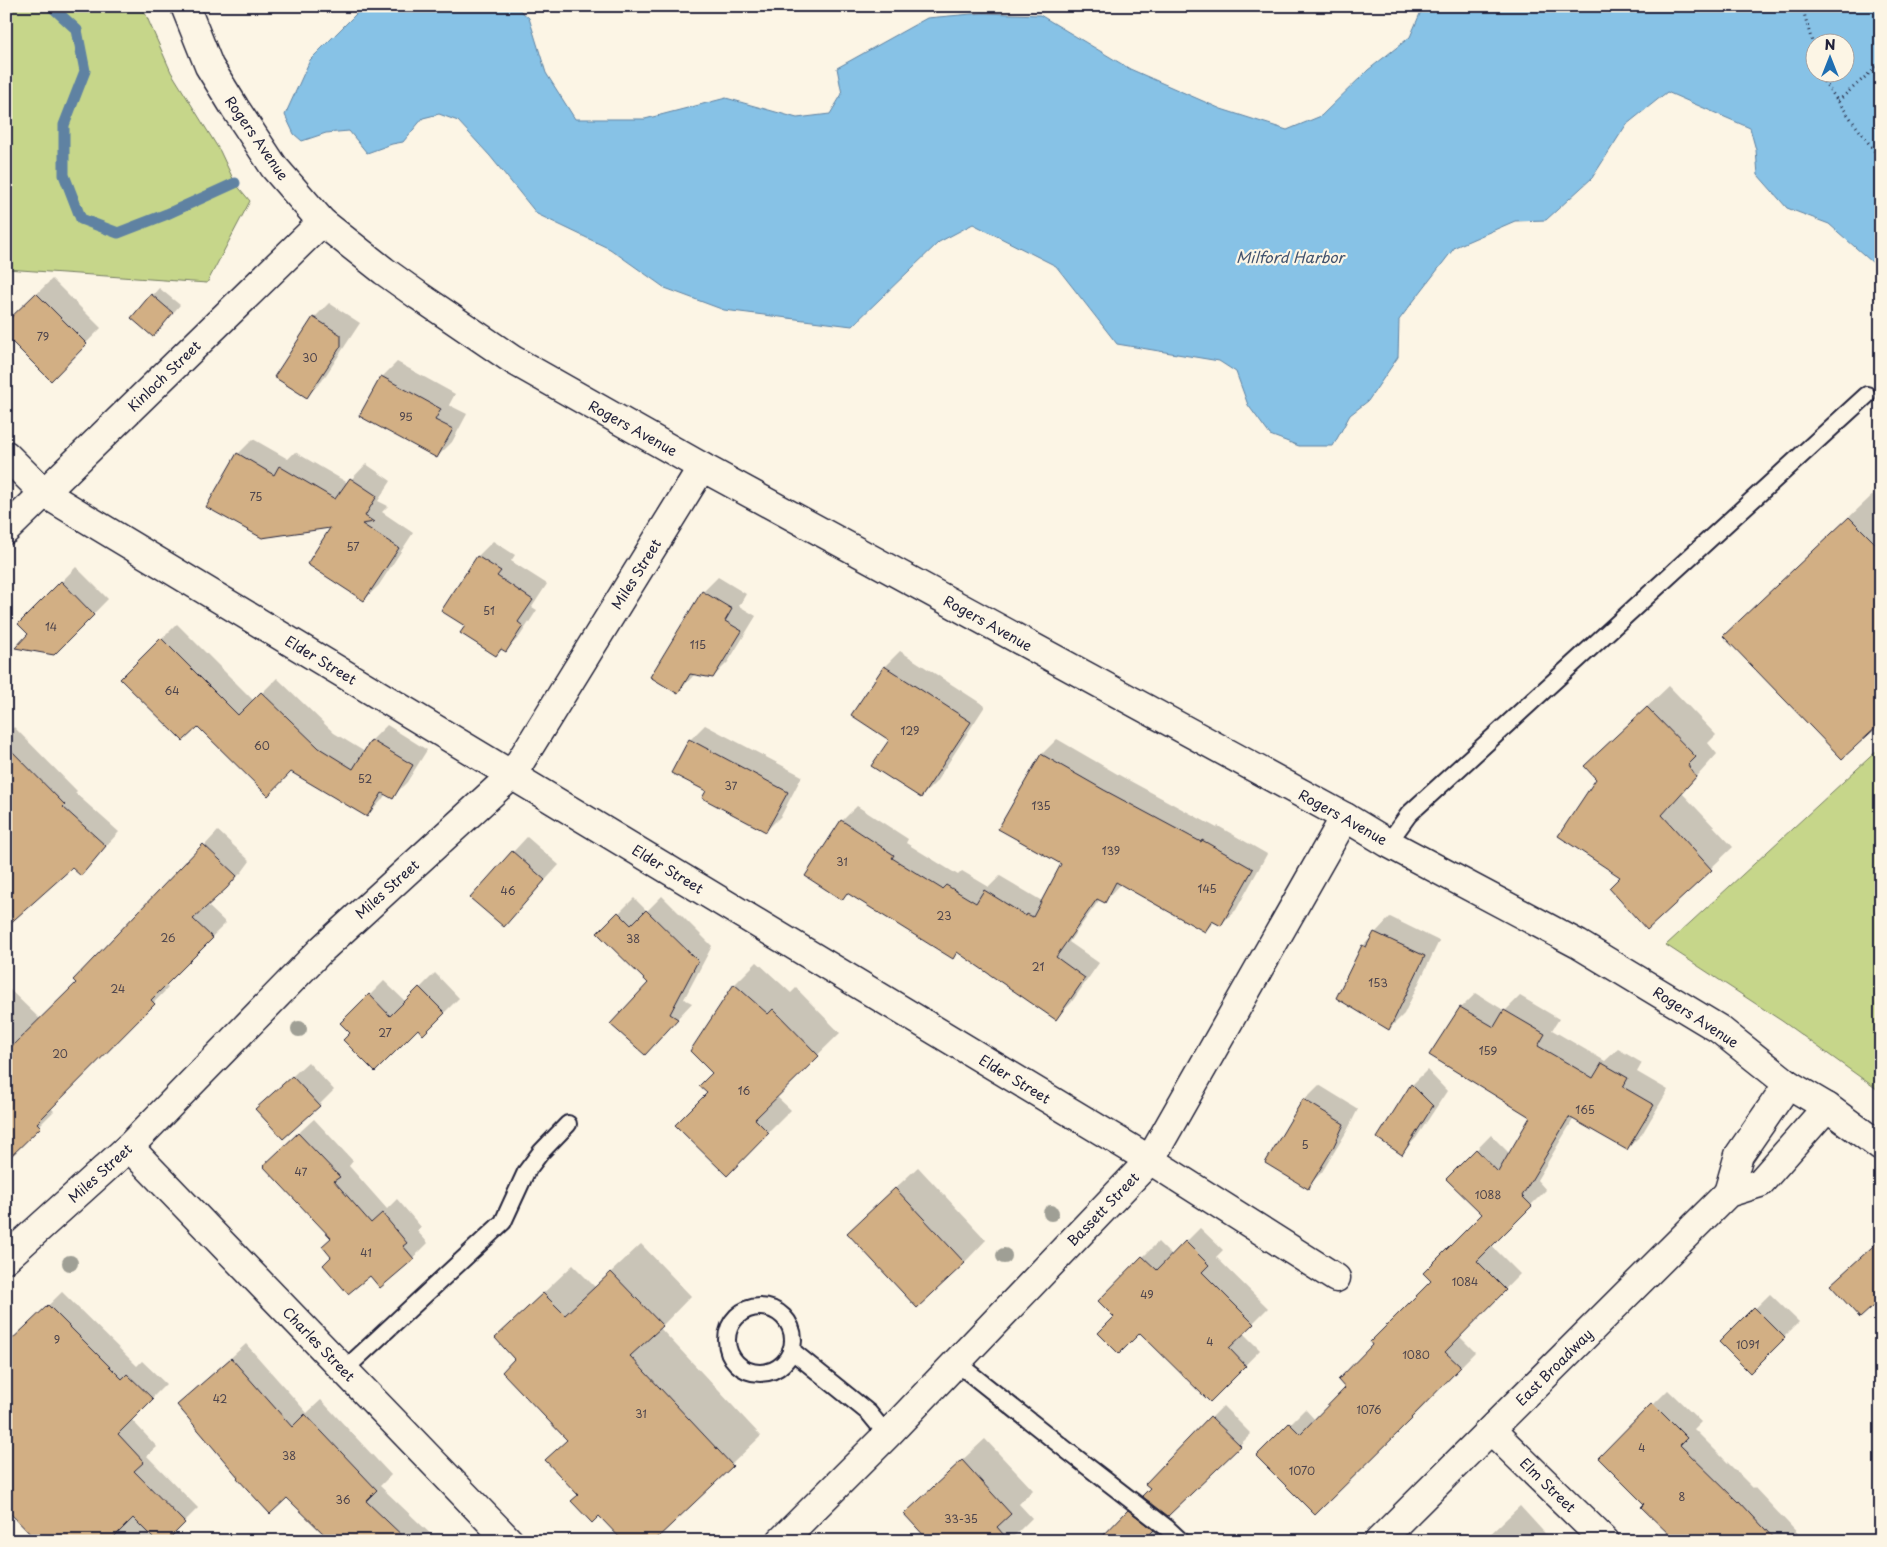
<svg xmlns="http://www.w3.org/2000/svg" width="1887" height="1547" viewBox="0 0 1887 1547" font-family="'Playpen Sans',sans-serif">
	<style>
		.green { fill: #c6d68a; stroke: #747c62 }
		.water { fill: #87c2e6; stroke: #5f82a2; fill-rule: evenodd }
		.shadow { fill: #0003 }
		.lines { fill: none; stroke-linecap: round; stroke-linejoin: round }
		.stream { stroke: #5f82a2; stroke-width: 11 }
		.building { fill: #d2af84; stroke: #22223b }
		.lane-casing { stroke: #22223b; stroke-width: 20 }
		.street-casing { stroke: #22223b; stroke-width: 31 }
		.path { stroke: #22223b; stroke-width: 3; stroke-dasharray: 1 4; stroke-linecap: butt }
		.lane { stroke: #fcf5e5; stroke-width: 16 }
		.street { stroke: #fcf5e5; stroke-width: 28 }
		.tree { fill: #9f9f95 }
		.labels { text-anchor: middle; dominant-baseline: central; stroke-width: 4.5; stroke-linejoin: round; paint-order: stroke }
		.number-label { font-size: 11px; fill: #4e454d }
		.street-label { font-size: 14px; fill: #22223b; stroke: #fcf5e5 }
		.water-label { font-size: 15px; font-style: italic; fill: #40526e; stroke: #fcf5e5 }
	</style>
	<rect width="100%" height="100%" fill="#fcf5e5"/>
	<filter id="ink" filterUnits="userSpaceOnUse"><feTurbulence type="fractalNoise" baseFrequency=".02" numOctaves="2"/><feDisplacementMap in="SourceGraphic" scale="10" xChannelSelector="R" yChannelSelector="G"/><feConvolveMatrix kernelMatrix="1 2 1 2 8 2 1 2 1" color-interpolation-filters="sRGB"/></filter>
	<g filter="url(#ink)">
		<g class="green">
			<polygon points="6,6 142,6 171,72 220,151 235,183 250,201 207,283 6,269"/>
			<polygon points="1881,747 1881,1092 1782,1021 1666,945"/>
		</g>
		<path class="water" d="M360 6H515L529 18 546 73 575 119H645L726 98 797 118 830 114 842 94 837 68 927 18 983 13 1040 15 1130 69 1221 109 1287 130 1321 116 1368 70 1410 37 1422 9 1419 6H1881V270L1829 224 1787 208 1758 175 1756 150 1750 128 1667 92 1626 125 1592 178 1546 220 1515 221 1455 247 1399 320 1398 357 1368 401 1350 415 1333 446H1299L1270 435 1248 405 1236 372 1219 361 1117 344 1056 266 973 224 939 242 852 326 724 310 665 288 610 249 537 214 490 156 458 121 439 114 423 118 403 142 392 144 367 153 349 131 326 133 302 141 294 134 285 115 310 60 358 12ZM1814 42H1844V72H1814Z"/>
		<g class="shadow">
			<polygon points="52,279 101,328 51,379 6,324"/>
			<polygon points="159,288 180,305 160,328 133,318"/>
			<polygon points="329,303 360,323 322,381 307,396 314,318"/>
			<polygon points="397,362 455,394 449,405 467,414 452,442 437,457 382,377"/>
			<polygon points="253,439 288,459 295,452 348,483 366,464 391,481 378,501 388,506 382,512 413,533 379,585 364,600 333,527 238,454"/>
			<polygon points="1879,489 1881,491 1881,721 1754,607"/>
			<polygon points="493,541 515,555 511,561 547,584 532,607 537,610 520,636 505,651 502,649 496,655 466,625 443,610 478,556"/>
			<polygon points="76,567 108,599 54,654 20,624"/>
			<polygon points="718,577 746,594 739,606 756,616 728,662 713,677 695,674 678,692 703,592"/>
			<polygon points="177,624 254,701 277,678 334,733 365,752 372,740 387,725 427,750 407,782 392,797 386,794 381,801 367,816 291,770 198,725 122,679"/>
			<polygon points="900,651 985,706 936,782 921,797 891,739 853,715 885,666"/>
			<polygon points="1669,686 1716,735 1708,743 1717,754 1682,793 1733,847 1647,929 1598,779 1607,745"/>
			<polygon points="705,725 802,776 781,816 766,831 690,740"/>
			<polygon points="14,727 77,791 75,793 119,832 80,874 72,867 6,926 6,735"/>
			<polygon points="1057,739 1119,775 1217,828 1218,826 1267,854 1236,910 1221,924 1215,921 1205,931 1121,884 1105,901 1100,899 1069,942 1099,963 1071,1003 1056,1018 959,951 953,957 848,892 842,899 842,821 857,806 908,839 906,843 958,875 962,871 989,887 1000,876 1042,901 1063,864 1000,828 1042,754"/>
			<polygon points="218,831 250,861 242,872 207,905 226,923 164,984 168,988 51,1108 54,1111 6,1159 6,986 41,1020 78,983"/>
			<polygon points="527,837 559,865 504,926 513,852"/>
			<polygon points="662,896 712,946 684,999 692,1003 659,1038 649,983 599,933 634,898 647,911"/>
			<polygon points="1390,917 1439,941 1404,1014 1389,1029 1363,946"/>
			<polygon points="757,962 791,993 796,988 840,1033 776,1096 791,1110 727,1174 708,1093 713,1073 692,1051 735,984"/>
			<polygon points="435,973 459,998 423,1034 418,1028 352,1033 342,1023 384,981 406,1002"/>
			<polygon points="1476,993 1505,1011 1520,996 1559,1019 1552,1030 1605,1061 1618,1049 1642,1063 1637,1072 1668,1090 1642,1134 1627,1149 1574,1118 1537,1180 1546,1190 1491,1245 1520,1274 1459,1336 1475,1352 1425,1403 1426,1404 1315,1514 1258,1456 1305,1409 1315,1420 1347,1388 1483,1214 1448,1179 1491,1135 1510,1154 1532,1117 1431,1055 1461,1008"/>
			<polygon points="308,1062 334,1090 319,1105 272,1095"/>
			<polygon points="1427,1070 1447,1091 1416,1138 1402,1153 1412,1085"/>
			<polygon points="1319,1085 1358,1109 1347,1131 1322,1172 1307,1187 1304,1100"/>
			<polygon points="314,1119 353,1161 349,1166 387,1209 397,1199 421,1227 417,1231 428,1243 413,1258 370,1274 332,1257 332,1237 279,1151"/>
			<polygon points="918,1167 986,1240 964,1263 871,1211"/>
			<polygon points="1200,1228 1223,1250 1216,1257 1268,1308 1243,1333 1260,1350 1210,1401 1140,1332 1115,1317 1099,1301 1158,1242 1172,1256"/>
			<polygon points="641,1244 691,1296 660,1328 761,1436 652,1541 580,1494 547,1460 568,1439 516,1359 496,1338 573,1265 595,1287"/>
			<polygon points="62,1292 137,1366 142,1361 166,1384 131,1419 157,1447 147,1456 198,1508 165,1541 34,1541 37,1538 6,1347"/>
			<polygon points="1770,1294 1799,1322 1750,1371 1721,1342"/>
			<polygon points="246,1344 307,1413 321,1400 391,1475 380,1486 438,1541 332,1541 287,1496 240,1477 179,1405"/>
			<polygon points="1668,1390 1701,1422 1694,1429 1753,1488 1754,1487 1805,1541 1692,1541 1645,1505 1600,1458"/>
			<polygon points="1223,1406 1251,1434 1164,1519 1186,1541 1107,1541 1103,1537 1151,1488 1146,1484"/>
			<polygon points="985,1439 1033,1490 1019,1504 1032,1518 1009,1541 930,1541 928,1492"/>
			<polygon points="1520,1506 1552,1541 1483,1541"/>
			<polygon points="878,1533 884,1541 869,1541"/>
		</g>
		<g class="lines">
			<polyline class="stream" points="51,6 77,30 85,71 64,125 64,175 81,219 118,233 167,214 235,183"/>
		</g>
		<g class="building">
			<polygon points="36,293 87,344 51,381 6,336 6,322"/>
			<polygon points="151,294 173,313 153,337 131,318"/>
			<polygon points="313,317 341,335 341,346 307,398 274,377"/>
			<polygon points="381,376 441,409 435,420 453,429 437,458 359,416"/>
			<polygon points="237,453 274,475 279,466 335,499 350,478 377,496 365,516 374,522 362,524 399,548 364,601 307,564 330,528 262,538 206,507"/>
			<polygon points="1849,517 1881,549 1881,723 1842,759 1723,636"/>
			<polygon points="477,556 501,571 497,576 533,600 518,622 523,626 506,652 501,649 496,656 460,633 465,626 441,611"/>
			<polygon points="61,581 94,615 54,655 15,648 28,634 18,624"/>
			<polygon points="702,591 732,609 725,621 742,631 713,678 690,674 678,694 650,677"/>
			<polygon points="161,638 238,715 261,692 319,748 353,769 371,740 413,765 393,799 382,793 367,817 291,772 268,796 198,727 183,741 120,679"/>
			<polygon points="884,666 971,722 921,798 871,766 889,740 851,715"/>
			<polygon points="1647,707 1696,757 1688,765 1696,777 1662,815 1712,870 1647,930 1609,888 1620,877 1558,836 1596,779 1584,766"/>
			<polygon points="689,739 788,792 766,832 702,798 706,791 671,773"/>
			<polygon points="6,745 65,805 63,807 106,846 81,876 72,868 6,927"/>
			<polygon points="1041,754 1104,790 1201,842 1202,840 1253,869 1221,926 1212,921 1205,932 1116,882 1105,903 1097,899 1056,957 1085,978 1056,1020 957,952 953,959 847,893 842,900 805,876 841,820 894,855 892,858 942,889 946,885 976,903 984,890 1026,916 1027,914 1033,917 1061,864 998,829"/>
			<polygon points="203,844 237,876 227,888 193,919 213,938 151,1000 155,1004 37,1123 41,1127 6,1161 6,1052 76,983 73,980"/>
			<polygon points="512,851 545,880 504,927 470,898"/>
			<polygon points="646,910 698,961 670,1014 678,1019 645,1055 610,1024 648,983 597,933 618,912 631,925"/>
			<polygon points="1374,932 1425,956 1389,1030 1336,998 1362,945 1366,947"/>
			<polygon points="734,984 768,1014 773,1009 819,1056 755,1119 769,1133 727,1176 675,1125 707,1093 699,1086 712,1073 690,1051"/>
			<polygon points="419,987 445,1013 423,1035 418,1029 375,1072 343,1040 350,1033 340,1023 369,994 390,1016"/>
			<polygon points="1460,1007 1494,1027 1504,1010 1545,1034 1538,1046 1593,1078 1602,1063 1628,1078 1623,1087 1654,1105 1627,1150 1569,1117 1522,1196 1532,1206 1477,1261 1506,1290 1445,1352 1461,1367 1411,1418 1412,1419 1315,1515 1256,1456 1289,1423 1300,1434 1345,1388 1338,1380 1372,1345 1370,1342 1431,1281 1423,1273 1482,1214 1446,1179 1476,1149 1498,1172 1530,1117 1429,1055"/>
			<polygon points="292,1076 320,1106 283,1139 255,1109"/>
			<polygon points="1411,1084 1433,1106 1402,1155 1377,1138"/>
			<polygon points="1303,1099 1344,1124 1333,1148 1308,1189 1265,1163"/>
			<polygon points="298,1133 340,1177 334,1181 371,1223 382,1213 407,1243 403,1246 414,1259 380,1288 370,1276 348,1294 323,1265 331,1257 322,1246 331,1238 263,1166"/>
			<polygon points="895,1188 965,1263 917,1308 847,1233"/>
			<polygon points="1881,1239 1881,1299 1860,1318 1830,1285"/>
			<polygon points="1185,1241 1209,1265 1202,1272 1254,1324 1229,1348 1246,1366 1210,1402 1140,1333 1119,1354 1098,1333 1114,1317 1098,1301 1142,1256 1157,1270"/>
			<polygon points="611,1272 663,1326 630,1356 733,1466 654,1541 623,1541 599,1516 592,1523 571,1501 578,1495 545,1460 567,1440 502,1372 514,1359 495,1338 543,1293 565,1315"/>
			<polygon points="48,1305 122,1379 127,1374 153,1399 118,1434 144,1462 134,1471 185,1523 167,1541 156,1541 133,1518 110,1541 37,1541 6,1509 6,1345"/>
			<polygon points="1754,1307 1785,1338 1750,1373 1719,1342"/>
			<polygon points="231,1358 292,1427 305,1414 377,1490 366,1501 408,1541 331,1541 287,1498 270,1514 237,1478 238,1477 177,1405"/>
			<polygon points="1652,1403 1687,1438 1680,1445 1738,1502 1739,1501 1776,1541 1676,1541 1641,1507 1644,1504 1598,1458"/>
			<polygon points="1210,1416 1241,1446 1168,1516 1142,1496 1150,1488 1145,1484"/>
			<polygon points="962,1460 1011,1514 997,1527 1009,1541 929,1541 904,1514"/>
			<polygon points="1128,1510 1154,1530 1143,1541 1098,1541"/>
		</g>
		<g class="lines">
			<defs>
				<g id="lane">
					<polyline points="1388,843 1409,814 1867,395"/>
					<circle cx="760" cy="1340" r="33"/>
					<polyline points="791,1350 869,1413 887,1435"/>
					<polyline points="957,1363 1065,1449 1167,1528 1181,1541"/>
					<polyline points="344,1370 503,1222 526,1172 541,1152 568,1124"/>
				</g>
				<g id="street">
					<polyline points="185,6 209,66 235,108 274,167 322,222 384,271 419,296 513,360 702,467 1345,817 1388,843 1578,944 1719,1029 1788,1084 1827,1107 1881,1147"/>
					<polyline points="6,455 44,493 1150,1160 1336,1278"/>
					<polyline points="6,530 322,222"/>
					<polyline points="129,1147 509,1541"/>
					<polyline points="1728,1193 1739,1155 1788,1084"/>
					<polyline points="6,1258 129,1147 321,950 512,775 702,467"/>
					<polyline points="1491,1430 1605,1541"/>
					<polyline points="781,1541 887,1435 1150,1160 1345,817"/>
					<polyline points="1379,1541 1728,1193 1760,1183 1827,1107"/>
				</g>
			</defs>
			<use href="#lane" class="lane-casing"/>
			<use href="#street" class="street-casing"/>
			<g class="path">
				<polyline points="1802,6 1814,49"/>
				<polyline points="1821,72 1824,82 1881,160"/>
				<polyline points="1838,101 1881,63"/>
			</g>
			<use href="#lane" class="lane"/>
			<use href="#street" class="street"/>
		</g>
		<g class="tree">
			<circle cx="299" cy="1029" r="8"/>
			<circle cx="1051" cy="1213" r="8"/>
			<circle cx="1004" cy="1256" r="8"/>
			<circle cx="70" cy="1263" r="8"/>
		</g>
	</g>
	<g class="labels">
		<g class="number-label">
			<text x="43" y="336">79</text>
			<text x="310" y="357">30</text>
			<text x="406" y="416">95</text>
			<text x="256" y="496">75</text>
			<text x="353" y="546">57</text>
			<text x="489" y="610">51</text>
			<text x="51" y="626">14</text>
			<text x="698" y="644">115</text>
			<text x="172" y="690">64</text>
			<text x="910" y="730">129</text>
			<text x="262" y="745">60</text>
			<text x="365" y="778">52</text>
			<text x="731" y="785">37</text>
			<text x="1041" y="805">135</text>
			<text x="1111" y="850">139</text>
			<text x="842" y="861">31</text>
			<text x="1207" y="888">145</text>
			<text x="508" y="890">46</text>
			<text x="944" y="915">23</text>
			<text x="168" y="937">26</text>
			<text x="633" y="938">38</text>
			<text x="1038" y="966">21</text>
			<text x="1378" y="982">153</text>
			<text x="118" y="988">24</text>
			<text x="385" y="1032">27</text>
			<text x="1488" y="1050">159</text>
			<text x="60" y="1053">20</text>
			<text x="744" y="1090">16</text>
			<text x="1585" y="1109">165</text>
			<text x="1305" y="1144">5</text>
			<text x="301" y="1171">47</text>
			<text x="1488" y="1194">1088</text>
			<text x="366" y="1252">41</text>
			<text x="1465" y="1281">1084</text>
			<text x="1147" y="1294">49</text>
			<text x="57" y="1339">9</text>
			<text x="1210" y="1341">4</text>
			<text x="1748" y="1344">1091</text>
			<text x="1416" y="1354">1080</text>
			<text x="220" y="1398">42</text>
			<text x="1369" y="1409">1076</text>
			<text x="641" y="1413">31</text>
			<text x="1642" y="1447">4</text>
			<text x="289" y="1455">38</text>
			<text x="1302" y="1470">1070</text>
			<text x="1682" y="1496">8</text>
			<text x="343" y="1499">36</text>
			<text x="961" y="1518">33-35</text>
		</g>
		<g class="street-label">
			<text transform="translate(257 138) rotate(55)">Rogers Avenue</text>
			<text transform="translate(164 376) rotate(-44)">Kinloch Street</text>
			<text transform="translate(633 428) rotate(29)">Rogers Avenue</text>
			<text transform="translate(636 574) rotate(-58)">Miles Street</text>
			<text transform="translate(988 623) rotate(29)">Rogers Avenue</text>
			<text transform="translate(321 660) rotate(31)">Elder Street</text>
			<text transform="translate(1343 817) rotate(29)">Rogers Avenue</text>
			<text transform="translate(668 869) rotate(31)">Elder Street</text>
			<text transform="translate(387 889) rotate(-42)">Miles Street</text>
			<text transform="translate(1696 1017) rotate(33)">Rogers Avenue</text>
			<text transform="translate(1015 1079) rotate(31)">Elder Street</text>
			<text transform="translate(100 1173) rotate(-42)">Miles Street</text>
			<text transform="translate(1103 1209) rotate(-46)">Bassett Street</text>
			<text transform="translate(319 1344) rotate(46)">Charles Street</text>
			<text transform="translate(1554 1367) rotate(-45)">East Broadway</text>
			<text transform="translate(1548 1485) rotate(44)">Elm Street</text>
		</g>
		<g class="water-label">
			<text x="1290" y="256">Milford Harbor</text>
		</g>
	</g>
	<rect width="1887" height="1547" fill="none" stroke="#fcf5e5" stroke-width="25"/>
	<rect x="12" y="12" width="1862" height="1522" fill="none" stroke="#22223b" stroke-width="2" filter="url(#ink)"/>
	<g transform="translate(1830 58)"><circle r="24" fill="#fcf5e5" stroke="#a5a1a1"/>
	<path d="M0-4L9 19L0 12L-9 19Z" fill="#1f6fb2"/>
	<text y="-8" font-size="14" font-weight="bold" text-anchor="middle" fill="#22223b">N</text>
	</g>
</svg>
